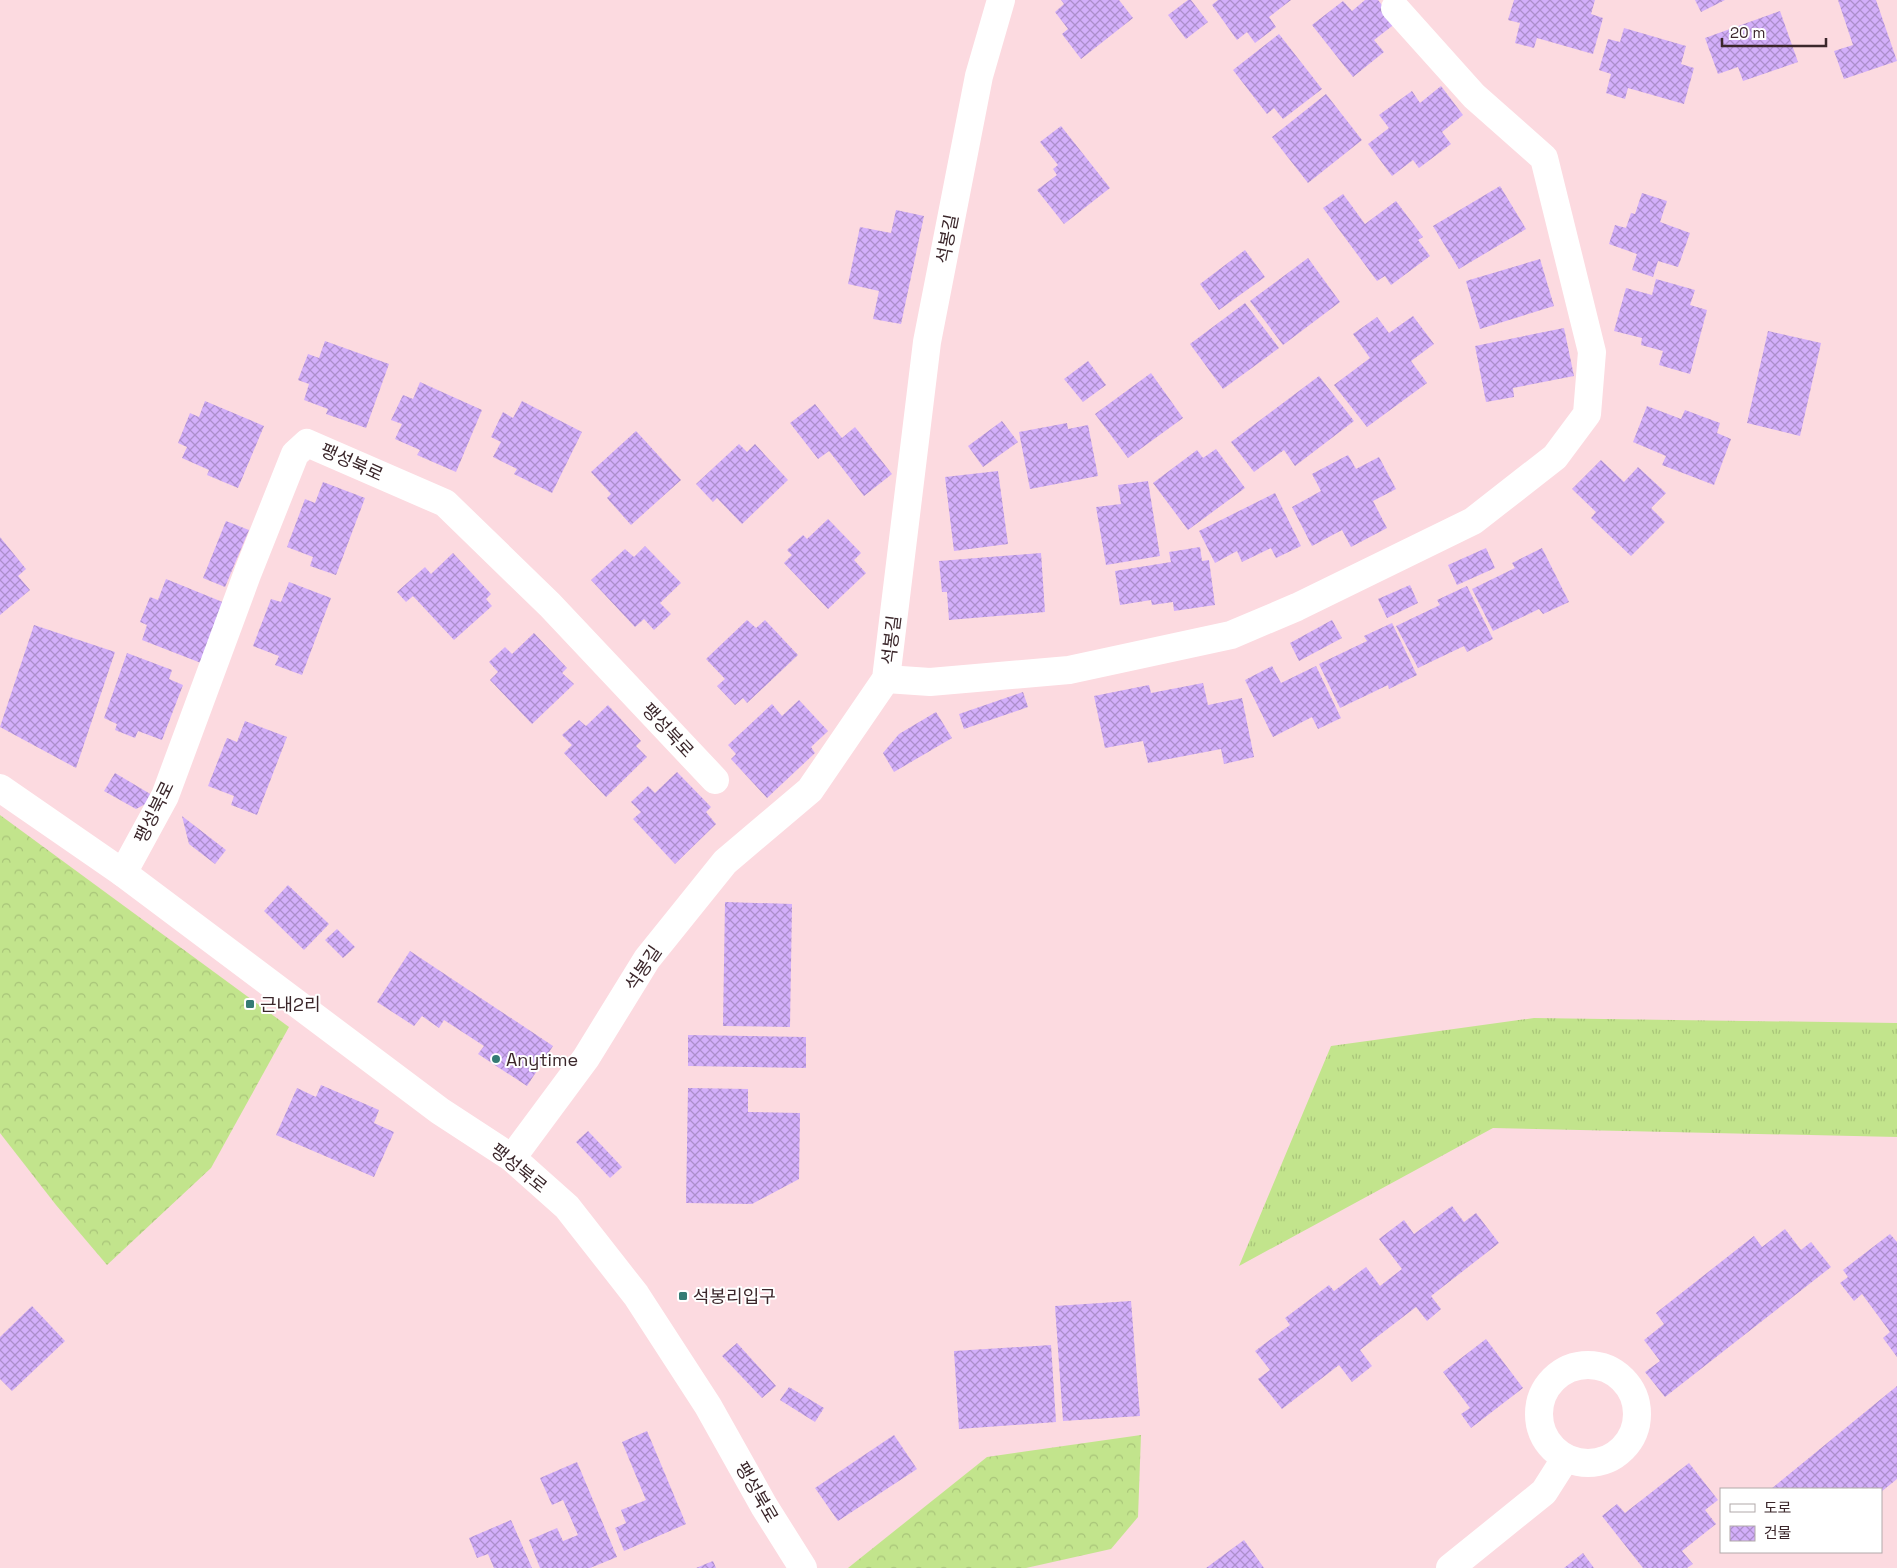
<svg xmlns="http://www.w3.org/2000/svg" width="1897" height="1568" viewBox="0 0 1897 1568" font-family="'Space Grotesk','Noto Sans KR',sans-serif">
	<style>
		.grass { fill: url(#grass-tufts) }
		.forest { fill: url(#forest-crowns) }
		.building { fill: url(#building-cross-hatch) }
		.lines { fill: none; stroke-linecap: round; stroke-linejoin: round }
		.minor { stroke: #fff; stroke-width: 28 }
		.tertiary { stroke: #fff; stroke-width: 28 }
		.poi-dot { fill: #347b74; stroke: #fff; stroke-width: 2 }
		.labels { text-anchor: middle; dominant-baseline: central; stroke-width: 4; stroke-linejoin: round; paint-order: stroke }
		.street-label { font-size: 18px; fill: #3b272b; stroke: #fff }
		.poi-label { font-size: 18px; fill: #3b272b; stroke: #fff; text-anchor: start }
	</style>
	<defs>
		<pattern id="grass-tufts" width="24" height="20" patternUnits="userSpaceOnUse" patternTransform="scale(1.25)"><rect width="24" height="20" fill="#c2e48c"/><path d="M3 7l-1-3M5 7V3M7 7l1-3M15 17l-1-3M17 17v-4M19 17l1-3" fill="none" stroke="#a8c479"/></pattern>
		<pattern id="forest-crowns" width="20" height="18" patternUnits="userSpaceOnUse" patternTransform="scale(1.25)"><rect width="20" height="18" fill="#c2e48c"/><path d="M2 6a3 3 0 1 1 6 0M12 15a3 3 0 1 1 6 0" fill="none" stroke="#a8c479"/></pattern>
		<pattern id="building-cross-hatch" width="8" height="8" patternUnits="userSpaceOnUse" patternTransform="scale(1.25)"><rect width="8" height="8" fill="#d3affa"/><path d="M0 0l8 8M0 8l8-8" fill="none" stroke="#ac8ecb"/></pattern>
	</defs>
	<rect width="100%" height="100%" fill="#fcdae0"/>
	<polygon class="grass" points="1534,1018 1897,1023 1897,1137 1493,1128 1239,1266 1331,1046"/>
	<g class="forest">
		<polygon points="0,815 289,1027 211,1168 107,1265 56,1205 0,1133"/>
		<polygon points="1141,1435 1138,1517 1111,1549 1026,1568 848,1568 987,1457"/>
	</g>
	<g class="building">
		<polygon points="1061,0 1119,0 1133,18 1081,59 1062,34 1068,29 1055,12 1064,4"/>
		<polygon points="1188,0 1191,0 1208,22 1186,39 1168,15"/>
		<polygon points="1218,0 1291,0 1269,17 1276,27 1255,43 1247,32 1237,40 1212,5"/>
		<polygon points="1365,0 1378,0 1396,23 1374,40 1384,52 1353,77 1312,25 1343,1 1352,11"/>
		<polygon points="1514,0 1595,0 1591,14 1603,18 1593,54 1537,38 1534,48 1515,43 1520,23 1508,20"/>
		<polygon points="1695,0 1725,0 1701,12"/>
		<polygon points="1838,0 1876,0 1897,61 1844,79 1834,51 1853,45"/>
		<polygon points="1780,11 1798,62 1743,81 1738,67 1718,74 1705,38"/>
		<polygon points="1624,28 1686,46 1681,64 1694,68 1684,104 1628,88 1625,99 1606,93 1611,74 1599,70 1608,39 1620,42"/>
		<polygon points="1279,34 1322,89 1283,119 1274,108 1267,114 1233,70"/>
		<polygon points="1441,86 1463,115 1442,132 1451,144 1419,168 1413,160 1392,176 1368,144 1389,128 1379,115 1412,91 1420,103"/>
		<polygon points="1326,94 1362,140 1308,183 1272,137"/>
		<polygon points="1061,126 1110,188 1064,224 1037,190 1057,175 1053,169 1058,165 1040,142"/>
		<polygon points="1500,186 1526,229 1459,269 1433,226"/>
		<polygon points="1642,193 1667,201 1660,222 1690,233 1678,267 1658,261 1653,277 1632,270 1637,254 1609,244 1615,225 1626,228 1631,213 1635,214"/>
		<polygon points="1343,194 1365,224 1396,201 1423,237 1418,240 1430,256 1391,285 1385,276 1377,281 1323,208"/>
		<polygon points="896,210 924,216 901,324 873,319 879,291 848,284 860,227 891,233"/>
		<polygon points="1245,250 1265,277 1219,310 1200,284"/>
		<polygon points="1308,258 1340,302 1283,345 1250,301"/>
		<polygon points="1540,259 1554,306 1480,329 1466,281"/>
		<polygon points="1656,279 1695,290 1690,305 1707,310 1690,374 1659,365 1663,351 1641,345 1642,338 1614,331 1626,288 1652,295"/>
		<polygon points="1245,303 1279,348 1223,389 1190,344"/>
		<polygon points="1413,316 1434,344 1411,361 1427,383 1367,427 1334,385 1370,358 1353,334 1377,317 1389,333"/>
		<polygon points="1564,328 1574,376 1513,388 1514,397 1486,402 1475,346"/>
		<polygon points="1768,331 1821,343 1800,436 1747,423"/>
		<polygon points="325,341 389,364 366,428 326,414 328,409 304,400 309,384 298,380 308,354 319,358"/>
		<polygon points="1088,361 1106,385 1083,402 1064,379"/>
		<polygon points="1151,373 1183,418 1128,458 1095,414"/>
		<polygon points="1319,376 1354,421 1295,466 1284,450 1254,472 1231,442"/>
		<polygon points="420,382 482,410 456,472 417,455 420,450 395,439 402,424 391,420 403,395 413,399"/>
		<polygon points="205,401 264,426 238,488 207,475 209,470 182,458 187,447 178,443 190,413 199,417"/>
		<polygon points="522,401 582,432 552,493 514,474 517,469 493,457 501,442 491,437 503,412 513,418"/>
		<polygon points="815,404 842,438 855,427 892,474 864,496 829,451 818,459 790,423"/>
		<polygon points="1647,406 1681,419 1685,410 1720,423 1717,433 1731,439 1714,485 1662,465 1666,456 1633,442"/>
		<polygon points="1002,421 1018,442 983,467 968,446"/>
		<polygon points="1067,423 1068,429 1088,425 1098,476 1030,489 1019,432"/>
		<polygon points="636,431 681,480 631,525 607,498 611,494 591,472"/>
		<polygon points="739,444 747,452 755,444 788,480 742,524 717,498 713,502 696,484"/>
		<polygon points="1216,449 1245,488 1188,530 1153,483 1197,450 1203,458"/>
		<polygon points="1348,455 1356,469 1379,457 1396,489 1373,501 1387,528 1351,547 1342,530 1312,546 1292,507 1321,491 1312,474"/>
		<polygon points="1601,460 1624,482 1638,467 1666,493 1651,508 1665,522 1631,556 1591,518 1596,512 1572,489"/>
		<polygon points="998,471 1008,544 954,551 945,477"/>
		<polygon points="1148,481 1160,556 1106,565 1096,507 1121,504 1118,485"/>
		<polygon points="323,482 365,498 336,575 310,566 313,557 287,547 305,499 315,503"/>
		<polygon points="1275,493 1301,546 1276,558 1271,548 1242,562 1237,551 1215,563 1199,531"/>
		<polygon points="828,519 861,553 854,560 866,573 828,609 784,563 792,555 787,550 803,535 807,539"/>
		<polygon points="226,521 249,530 225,587 203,578"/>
		<polygon points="0,537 26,569 18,576 30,590 0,615"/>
		<polygon points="645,546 681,583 660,603 671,614 654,630 644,619 635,627 591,580 625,549 634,557"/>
		<polygon points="1200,547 1202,561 1209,560 1215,605 1174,611 1173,602 1152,605 1151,600 1120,605 1115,571 1171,562 1169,552"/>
		<polygon points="1486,548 1495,568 1457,585 1448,565"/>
		<polygon points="1542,548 1569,602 1543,614 1539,609 1493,631 1472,589 1515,568 1512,563"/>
		<polygon points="453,553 491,594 486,599 492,606 454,640 413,596 406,602 397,592 425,567 431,574"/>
		<polygon points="1041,553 1045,612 949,620 947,592 942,592 939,561"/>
		<polygon points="166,579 225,603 201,663 142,640 147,625 140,622 150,597 158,600"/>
		<polygon points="289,582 331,598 302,675 275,665 279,656 253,646 271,599 281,602"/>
		<polygon points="1410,585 1418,603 1387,618 1378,599"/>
		<polygon points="1467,586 1493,639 1467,652 1464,646 1418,668 1396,626 1440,605 1437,600"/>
		<polygon points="747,620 756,628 765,620 798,655 747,703 743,698 735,705 717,686 725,679 706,659"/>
		<polygon points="1332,620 1342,638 1299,661 1290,643"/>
		<polygon points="1392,623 1417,675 1389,689 1388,685 1340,708 1319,664 1367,641 1364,636"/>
		<polygon points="34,625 115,652 76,768 0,727"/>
		<polygon points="534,633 567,668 562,673 574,684 532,724 490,680 498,672 489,662 505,647 512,654"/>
		<polygon points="127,653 172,670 169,679 183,685 162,740 138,731 135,738 115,730 117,724 104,718"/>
		<polygon points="1272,666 1281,683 1316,666 1341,718 1318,729 1312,717 1273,737 1245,680"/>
		<polygon points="1203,683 1208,705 1242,698 1254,757 1224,764 1221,749 1148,763 1143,741 1105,748 1094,696 1149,685 1151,693"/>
		<polygon points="1023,692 1028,707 964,729 959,714"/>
		<polygon points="799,700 828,731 811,747 815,753 767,798 731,759 736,754 728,745 772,704 782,716"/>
		<polygon points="608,705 641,741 636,746 647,757 606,797 564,753 572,745 562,735 579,720 586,726"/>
		<polygon points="936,712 952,738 894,772 883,753 899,734"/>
		<polygon points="245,721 287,737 257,815 231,805 234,796 208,786 227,738 237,742"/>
		<polygon points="677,772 711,807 706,812 716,824 675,864 633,819 641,812 631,802 648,786 655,793"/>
		<polygon points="115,773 157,798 136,809 104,791"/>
		<polygon points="182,816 226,850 215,864 189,844"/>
		<polygon points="288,885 329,924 304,950 264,911"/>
		<polygon points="725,902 792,904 790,1027 723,1026"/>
		<polygon points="337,929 355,947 343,958 325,940"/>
		<polygon points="410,951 553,1046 527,1086 478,1054 484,1046 444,1020 439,1028 422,1016 414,1026 377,1002"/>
		<polygon points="688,1035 806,1037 806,1068 688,1066"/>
		<polygon points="321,1085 379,1110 374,1123 394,1132 374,1177 276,1135 297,1088 316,1097"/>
		<polygon points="688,1088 748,1089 748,1112 800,1113 799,1179 752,1204 686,1203"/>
		<polygon points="588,1131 622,1167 610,1178 576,1142"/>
		<polygon points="1452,1206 1464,1222 1476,1213 1499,1243 1431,1296 1441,1309 1427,1321 1416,1307 1360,1350 1372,1366 1352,1382 1339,1365 1282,1409 1258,1379 1270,1370 1255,1351 1290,1325 1285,1318 1329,1285 1334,1291 1366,1267 1380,1286 1402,1269 1379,1239 1404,1220 1414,1234"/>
		<polygon points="1785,1229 1801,1250 1811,1242 1831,1267 1665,1397 1645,1372 1660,1361 1644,1340 1664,1324 1656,1313 1754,1236 1762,1247"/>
		<polygon points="1890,1234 1897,1242 1897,1357 1883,1338 1890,1332 1862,1294 1854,1301 1840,1283 1848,1277 1843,1270"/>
		<polygon points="1131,1301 1140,1416 1063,1421 1055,1306"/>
		<polygon points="32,1306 65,1341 12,1391 0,1379 0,1337"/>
		<polygon points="1486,1339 1523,1388 1471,1428 1461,1414 1470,1408 1443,1372"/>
		<polygon points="737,1343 776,1386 762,1398 722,1356"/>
		<polygon points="1051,1345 1056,1422 959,1429 954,1351"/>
		<polygon points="1897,1386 1897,1479 1881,1492 1881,1489 1771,1489"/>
		<polygon points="789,1387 824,1408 815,1422 780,1400"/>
		<polygon points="647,1431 686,1524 624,1551 615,1528 626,1523 621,1510 646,1500 622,1442"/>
		<polygon points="894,1435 917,1469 838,1521 815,1488"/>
		<polygon points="577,1462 617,1557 590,1568 540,1568 529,1540 557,1528 563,1541 578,1535 563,1500 552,1505 540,1478"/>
		<polygon points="1689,1463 1718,1500 1705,1510 1716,1524 1682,1551 1693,1564 1687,1568 1643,1568 1602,1516 1617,1504 1625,1513"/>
		<polygon points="511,1520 532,1568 494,1568 488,1554 477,1558 469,1538"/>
		<polygon points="1244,1540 1264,1568 1206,1568"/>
		<polygon points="1583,1553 1594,1568 1564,1568"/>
		<polygon points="713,1561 716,1568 696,1568"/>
	</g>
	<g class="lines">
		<g class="minor">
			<polyline points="886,679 930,682 1069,670 1231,635 1297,607 1473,521 1555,457 1587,414 1592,352 1544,158 1474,96 1395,8"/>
			<polyline points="123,873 165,796 248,572 295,454 307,443 445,503 550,605 715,780"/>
			<circle cx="1588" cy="1414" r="49"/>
			<polyline points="1450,1568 1544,1492 1565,1459"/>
		</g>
		<g class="tertiary">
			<polyline points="0,788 123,873 440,1111 512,1158 567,1207 636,1295 708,1406 764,1506 803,1568"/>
			<polyline points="512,1158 586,1058 647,959 725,862 810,790 886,679 927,342 979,76 1001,0"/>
		</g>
	</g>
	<g class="poi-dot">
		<rect x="245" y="999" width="10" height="10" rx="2.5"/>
		<circle cx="496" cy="1059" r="5"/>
		<rect x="678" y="1291" width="10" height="10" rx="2.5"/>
	</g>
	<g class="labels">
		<g class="street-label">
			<text transform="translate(947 239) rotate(-79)">석봉길</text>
			<text transform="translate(352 462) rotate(24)">팽성북로</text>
			<text transform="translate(891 640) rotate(-83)">석봉길</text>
			<text transform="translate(668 730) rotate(47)">팽성북로</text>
			<text transform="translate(154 812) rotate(-64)">팽성북로</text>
			<text transform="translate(643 968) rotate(-56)">석봉길</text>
			<text transform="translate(519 1168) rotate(39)">팽성북로</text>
			<text transform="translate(757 1492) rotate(60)">팽성북로</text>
		</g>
		<g class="poi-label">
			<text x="260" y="1004">근내2리</text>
			<text x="506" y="1059">Anytime</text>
			<text x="693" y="1296">석봉리입구</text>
		</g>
	</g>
	<rect x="1720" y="1488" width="162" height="65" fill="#ffffff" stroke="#b1a9aa"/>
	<rect x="1730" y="1504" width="25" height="8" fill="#ffffff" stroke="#b1a9aa"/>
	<text x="1764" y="1513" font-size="15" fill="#3b272b">도로</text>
	<rect x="1730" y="1526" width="25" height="15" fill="url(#building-cross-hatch)" stroke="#b1a9aa"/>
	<text x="1764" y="1538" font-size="15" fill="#3b272b">건물</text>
	<path d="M1722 38v8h104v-8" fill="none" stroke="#3b272b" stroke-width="2.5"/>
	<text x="1730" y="38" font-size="15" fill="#3b272b" stroke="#ffffff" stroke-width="4" paint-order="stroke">20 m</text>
</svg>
